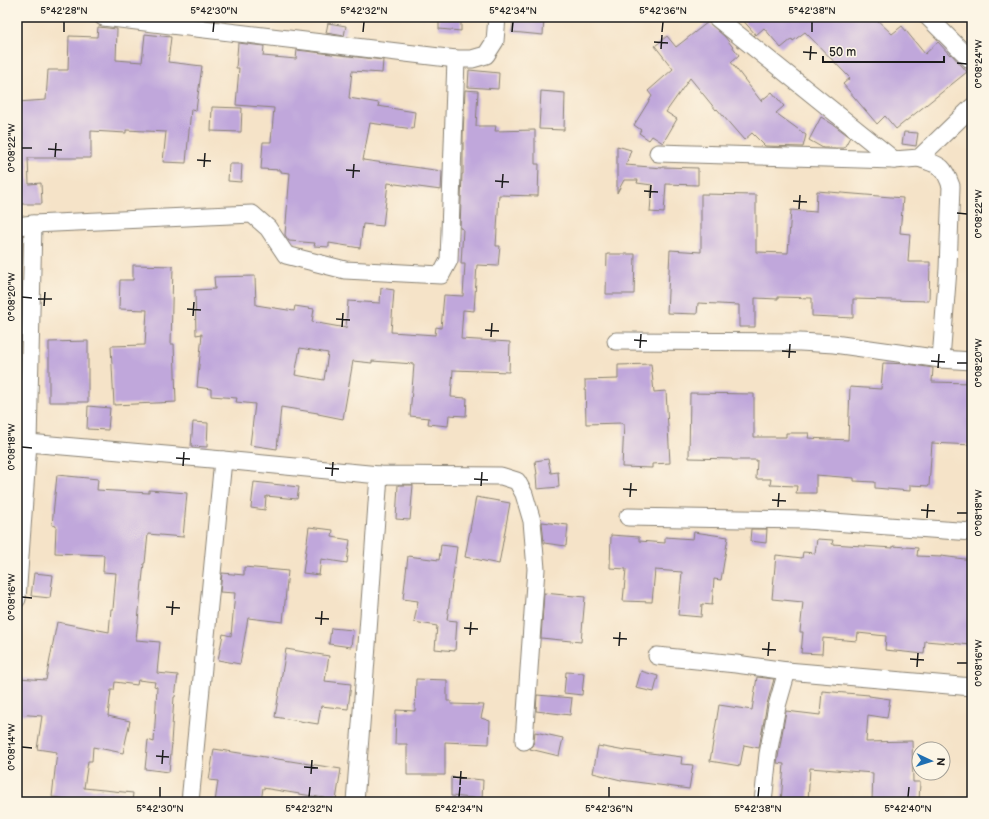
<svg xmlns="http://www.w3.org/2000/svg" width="989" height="819" viewBox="0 0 989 819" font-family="'Balsamiq Sans',sans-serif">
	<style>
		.building { fill: #c0a7db; fill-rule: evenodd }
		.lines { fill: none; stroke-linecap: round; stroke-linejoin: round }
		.minor-casing { stroke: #888072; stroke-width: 19 }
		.minor { stroke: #fff; stroke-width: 17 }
		.ticks { fill: none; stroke: #1c1c1c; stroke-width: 1.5 }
		.neatline { fill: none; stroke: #1c1c1c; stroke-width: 1.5 }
		.ticks-label { font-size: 10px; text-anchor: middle; fill: #1c1c1c }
	</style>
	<rect width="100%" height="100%" fill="#fcf5e5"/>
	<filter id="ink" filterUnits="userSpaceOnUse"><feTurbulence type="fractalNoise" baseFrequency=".025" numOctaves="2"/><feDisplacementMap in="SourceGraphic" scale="8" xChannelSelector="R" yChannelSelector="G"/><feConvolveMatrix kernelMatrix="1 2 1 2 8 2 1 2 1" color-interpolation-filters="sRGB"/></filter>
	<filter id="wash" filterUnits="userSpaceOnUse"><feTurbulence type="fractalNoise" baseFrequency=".012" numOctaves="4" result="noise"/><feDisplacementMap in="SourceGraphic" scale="16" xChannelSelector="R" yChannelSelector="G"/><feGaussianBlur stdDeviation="0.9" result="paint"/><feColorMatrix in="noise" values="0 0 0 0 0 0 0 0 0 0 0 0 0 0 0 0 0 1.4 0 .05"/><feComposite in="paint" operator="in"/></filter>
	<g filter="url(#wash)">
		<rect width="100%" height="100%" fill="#f5e3c8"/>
		<g id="blocks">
			<g class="building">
				<polygon points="439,17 461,17 461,31 439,29"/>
				<polygon points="514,17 544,17 543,35 512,32"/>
				<polygon points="740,17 874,17 892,34 902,26 925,54 938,42 950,55 951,54 962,66 967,72 896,129 885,116 877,124 843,84 850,78 805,32 793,41 792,39 781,48 764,28 756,35"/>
				<polygon points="708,22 725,37 739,55 731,62 761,101 772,92 784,106 776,113 806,135 803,147 765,146 752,133 744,140 717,109 716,110 690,78 666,112 677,119 663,143 652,136 649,140 639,133 641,130 634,125 652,96 648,91 673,69 655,46 667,36 676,47"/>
				<polygon points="328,23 346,26 344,36 326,33"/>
				<polygon points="98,27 117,29 116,60 142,62 145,34 171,37 168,62 202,66 196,110 191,109 186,163 163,162 166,132 126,130 126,133 91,131 91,158 28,158 29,184 41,183 42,204 17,204 17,102 46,100 48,70 68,70 69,36 97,37"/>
				<polygon points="238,43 264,46 263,56 296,59 297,50 383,60 382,73 352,71 349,98 379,103 378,106 415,112 413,129 370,123 363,160 442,171 441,190 388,183 383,226 363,224 360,248 329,243 329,247 314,246 315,243 289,241 285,235 290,173 281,172 281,170 261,169 263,142 271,142 274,108 236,105 239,68 236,68"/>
				<polygon points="469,70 499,73 498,89 468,87"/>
				<path d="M465 90 478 91 476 126H496L495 131 535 130V164H539L538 196 499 195 496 246H500L498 266 477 265 474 311 463 310 461 339 510 342 509 372 453 370 451 397 467 398 466 416 449 415 448 426 428 424 429 418 410 416 414 364 372 361V363L353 361 343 419 318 414V413L281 407 277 449 250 445 255 404 236 402 237 398 211 396V389L197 387 202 334 196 335 195 290 215 289 214 277 255 276 256 305 294 311 295 306 314 309 312 322 346 328 348 301 380 303 381 288 394 290 391 332 435 335 436 327 441 328 444 295 463 296 465 264H461L463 229 460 228 462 174H463V135ZM300 348 328 353 324 380 295 375Z"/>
				<polygon points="541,91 565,93 564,130 539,129"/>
				<polygon points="212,107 242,108 241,132 211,131"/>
				<polygon points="821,117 834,125 850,137 844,148 823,148 809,140"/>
				<polygon points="904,132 918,133 916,146 902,144"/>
				<polygon points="617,146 631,150 626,165 662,168 662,167 698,168 698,185 666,184 664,213 650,212 652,185 637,183 638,180 624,180 617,193"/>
				<polygon points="229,164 242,164 241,182 228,181"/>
				<polygon points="817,191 903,198 900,233 910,234 908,262 930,262 929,301 853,299 853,318 812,316 812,298 778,297 778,299 755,298 755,327 739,327 739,305 698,303 697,314 667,313 670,250 701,252 701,194 756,195 756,252 788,253 791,210 816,212"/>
				<polygon points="607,254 635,254 634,294 606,294"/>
				<polygon points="133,265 173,266 171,344 174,344 176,402 114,405 111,346 145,345 147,310 119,309 120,280 133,280"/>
				<polygon points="88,341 88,402 49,402 49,342"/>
				<polygon points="883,363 908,364 933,368 932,382 972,383 972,445 932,443 929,486 910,485 910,491 875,488 875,482 854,481 854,478 816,475 816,493 796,493 797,486 770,485 771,479 756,479 757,460 732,460 732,459 689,458 690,393 754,394 754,437 786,437 786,433 809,433 808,438 848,440 850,387 881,389"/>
				<polygon points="651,364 654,392 666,391 670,463 652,464 652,468 622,467 624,424 622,424 622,423 586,424 585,380 618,379 618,365"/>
				<polygon points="88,406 110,408 108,430 87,429"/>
				<polygon points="193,422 208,423 207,447 191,446"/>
				<polygon points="548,459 551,473 558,472 559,487 537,489 536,474 537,474 535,461"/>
				<polygon points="57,475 98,479 97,490 149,493 149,490 187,493 183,537 148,534 145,563 144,563 136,640 160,642 157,673 178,675 175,697 174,697 171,743 172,743 169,772 145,769 148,740 154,742 157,687 154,686 155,682 138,680 137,685 115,682 114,690 111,690 108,716 130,721 123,753 93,747 92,761 88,761 84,788 133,793 132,802 91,802 52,797 57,752 37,749 42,716 17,714 17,695 18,678 46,680 57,622 109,632 111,609 113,609 116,573 103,572 104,555 55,553 56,526 52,525"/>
				<polygon points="254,482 299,487 297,499 266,496 265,510 251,508"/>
				<polygon points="398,485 413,485 410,520 396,519"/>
				<polygon points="476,497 510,503 499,564 465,557"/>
				<polygon points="542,522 568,525 566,546 544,543"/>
				<polygon points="309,527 333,530 332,537 350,540 347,563 321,559 319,575 303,573"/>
				<polygon points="751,529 767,529 766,543 750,541"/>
				<polygon points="694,532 728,537 721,580 714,579 712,605 702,604 701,617 678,615 682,572 655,570 652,602 623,601 626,569 610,568 611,535 639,537 639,541 665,543 665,537 693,539"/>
				<polygon points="817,539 833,540 832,544 893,548 893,546 918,548 917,556 941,557 941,556 972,560 972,645 925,641 924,654 885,650 886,636 858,633 857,641 823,638 822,654 801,653 803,632 800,632 803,602 772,599 776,555 802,558 803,552 815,553"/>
				<polygon points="441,545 457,547 447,620 457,621 455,651 435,649 437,626 414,622 418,601 403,599 408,556 439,560"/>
				<polygon points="244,567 288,571 283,622 248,618 240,664 218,660 223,634 231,636 235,593 220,592 222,573 244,575"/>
				<polygon points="34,573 53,575 50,598 31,596"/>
				<polygon points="544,593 585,597 581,642 541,638"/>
				<polygon points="331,628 353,630 351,647 329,644"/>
				<polygon points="286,649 329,656 325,681 351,684 348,709 321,706 318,724 275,717"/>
				<polygon points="641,671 658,676 654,692 636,688"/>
				<polygon points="566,672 584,673 582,695 564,693"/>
				<polygon points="757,677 774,679 767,704 759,748 744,745 740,766 710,761 719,705 752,710"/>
				<polygon points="416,679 447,680 447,701 451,701 451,704 484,705 481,718 490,721 489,744 445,742 445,775 407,775 407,744 395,744 396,710 415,711"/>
				<polygon points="822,691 869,695 869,696 890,699 887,718 868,715 866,742 912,741 913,782 920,782 919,802 881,802 872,801 873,773 810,768 808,802 781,802 784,764 777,763 786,711 820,715"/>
				<polygon points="537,695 572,698 570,715 536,711"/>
				<polygon points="535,732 563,738 559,756 530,749 532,746 534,742"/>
				<polygon points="598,746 625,751 626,750 682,757 681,764 693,765 689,789 621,780 593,773"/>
				<polygon points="214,749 341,769 336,800 263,788 261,802 215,802 218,781 209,780"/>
				<polygon points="451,777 483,780 482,799 451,796"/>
			</g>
		</g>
	</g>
	<g filter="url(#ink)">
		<use href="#blocks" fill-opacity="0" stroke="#888072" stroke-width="1"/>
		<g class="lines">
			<defs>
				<g id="minor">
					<polyline points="103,17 456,59 472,59 486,55 495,41 497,17"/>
					<polyline points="716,17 894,160"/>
					<polyline points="928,17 972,61"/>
					<polyline points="658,153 894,160 919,158 972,107"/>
					<path d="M919 158C940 166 943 164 951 186L948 269 941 359"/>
					<polyline points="17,226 33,224 252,214 268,228 286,255 345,270 441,275 449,260 456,59"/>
					<polyline points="616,341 800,342 834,344 941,359 972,361"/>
					<polyline points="17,442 223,460 379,475 501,476 517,481 524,494 532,521 536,569 524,741"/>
					<polyline points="628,517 805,520 972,532"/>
					<polyline points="17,599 28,443 33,224"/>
					<polyline points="657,656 736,664 787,671 972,687"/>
					<polyline points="190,802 223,460"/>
					<polyline points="355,802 366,659 371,589 379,475"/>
					<polyline points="763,802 768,754 777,706 787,671"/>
				</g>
			</defs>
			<use href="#minor" class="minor-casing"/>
			<use href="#minor" class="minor"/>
		</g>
	</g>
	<path class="ticks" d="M64 32V22M213 32 214 22M363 32 364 22M512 32 513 22M662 32 663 22M812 32V22M654 42 668 43M661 49 662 35M803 52 817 53M810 60 811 46M957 63 967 64M22 148H32M48 149 62 150M55 157 56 143M197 160 211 161M204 167 205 153M346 170 360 171M353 178 354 164M495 181 509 182M502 188 503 174M644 191 658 192M650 198 651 185M793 201 807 202M799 209 800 195M957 213 967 214M22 297 32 298M38 299H52M44 306 45 292M187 309 201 310M193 316 194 302M336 319 350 320M342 327 343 313M485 330 499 331M491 337 492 323M634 340 647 341M640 348 641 334M782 351 796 352M789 358 790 344M931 361 945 362M957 363H967M938 368 939 354M22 447 32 448M176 458 190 459M183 466 184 452M325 468 339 469M332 476 333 462M474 479 488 480M481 486 482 472M623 489 637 490M630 497 631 483M772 500 786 501M778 507 779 493M921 510 935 511M957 513H967M927 518 928 504M22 597 32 598M166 607 180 608M172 615 173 601M315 618 329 619M321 625 322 611M464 628 478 629M470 635 471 622M613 638 627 639M619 646 620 632M762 649 776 650M768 656 769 642M910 659 924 660M957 663H967M917 667 918 653M22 747 32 748M156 756 169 757M162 764 163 750M304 767 318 768M311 774 312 760M453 777 467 778M460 785 461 771M160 797V787M309 797 310 787M459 797 460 787M609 797V787M758 797 759 787M908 797 909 787"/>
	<rect width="989" height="819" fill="none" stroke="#fcf5e5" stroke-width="44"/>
	<g transform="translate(931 761) rotate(94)"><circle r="19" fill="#fcf5e5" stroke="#a29e95"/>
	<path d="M0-3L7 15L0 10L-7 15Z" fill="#1f6fb2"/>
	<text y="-6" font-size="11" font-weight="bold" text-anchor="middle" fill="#1c1c1c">N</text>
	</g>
	<path d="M823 56v6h121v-6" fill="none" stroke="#1c1c1c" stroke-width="2"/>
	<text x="829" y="56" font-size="12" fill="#1c1c1c" stroke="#fcf5e5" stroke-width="3" paint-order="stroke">50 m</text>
	<rect x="22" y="22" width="945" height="775" class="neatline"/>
	<g class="ticks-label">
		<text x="64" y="14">5°42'28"N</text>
		<text x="214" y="14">5°42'30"N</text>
		<text x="364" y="14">5°42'32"N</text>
		<text x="513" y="14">5°42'34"N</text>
		<text x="663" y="14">5°42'36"N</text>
		<text x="812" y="14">5°42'38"N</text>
		<text transform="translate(978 64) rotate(-90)" y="4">0°08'24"W</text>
		<text transform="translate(11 148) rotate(-90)" y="4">0°08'22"W</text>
		<text transform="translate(978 214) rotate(-90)" y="4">0°08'22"W</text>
		<text transform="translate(11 297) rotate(-90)" y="4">0°08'20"W</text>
		<text transform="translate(978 363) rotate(-90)" y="4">0°08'20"W</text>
		<text transform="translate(11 447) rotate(-90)" y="4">0°08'18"W</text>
		<text transform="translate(978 513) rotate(-90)" y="4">0°08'18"W</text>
		<text transform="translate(11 597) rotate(-90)" y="4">0°08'16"W</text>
		<text transform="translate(978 663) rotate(-90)" y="4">0°08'16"W</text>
		<text transform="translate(11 747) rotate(-90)" y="4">0°08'14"W</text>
		<text x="160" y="812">5°42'30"N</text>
		<text x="309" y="812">5°42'32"N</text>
		<text x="459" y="812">5°42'34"N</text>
		<text x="609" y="812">5°42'36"N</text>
		<text x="758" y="812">5°42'38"N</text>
		<text x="908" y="812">5°42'40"N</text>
	</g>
</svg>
